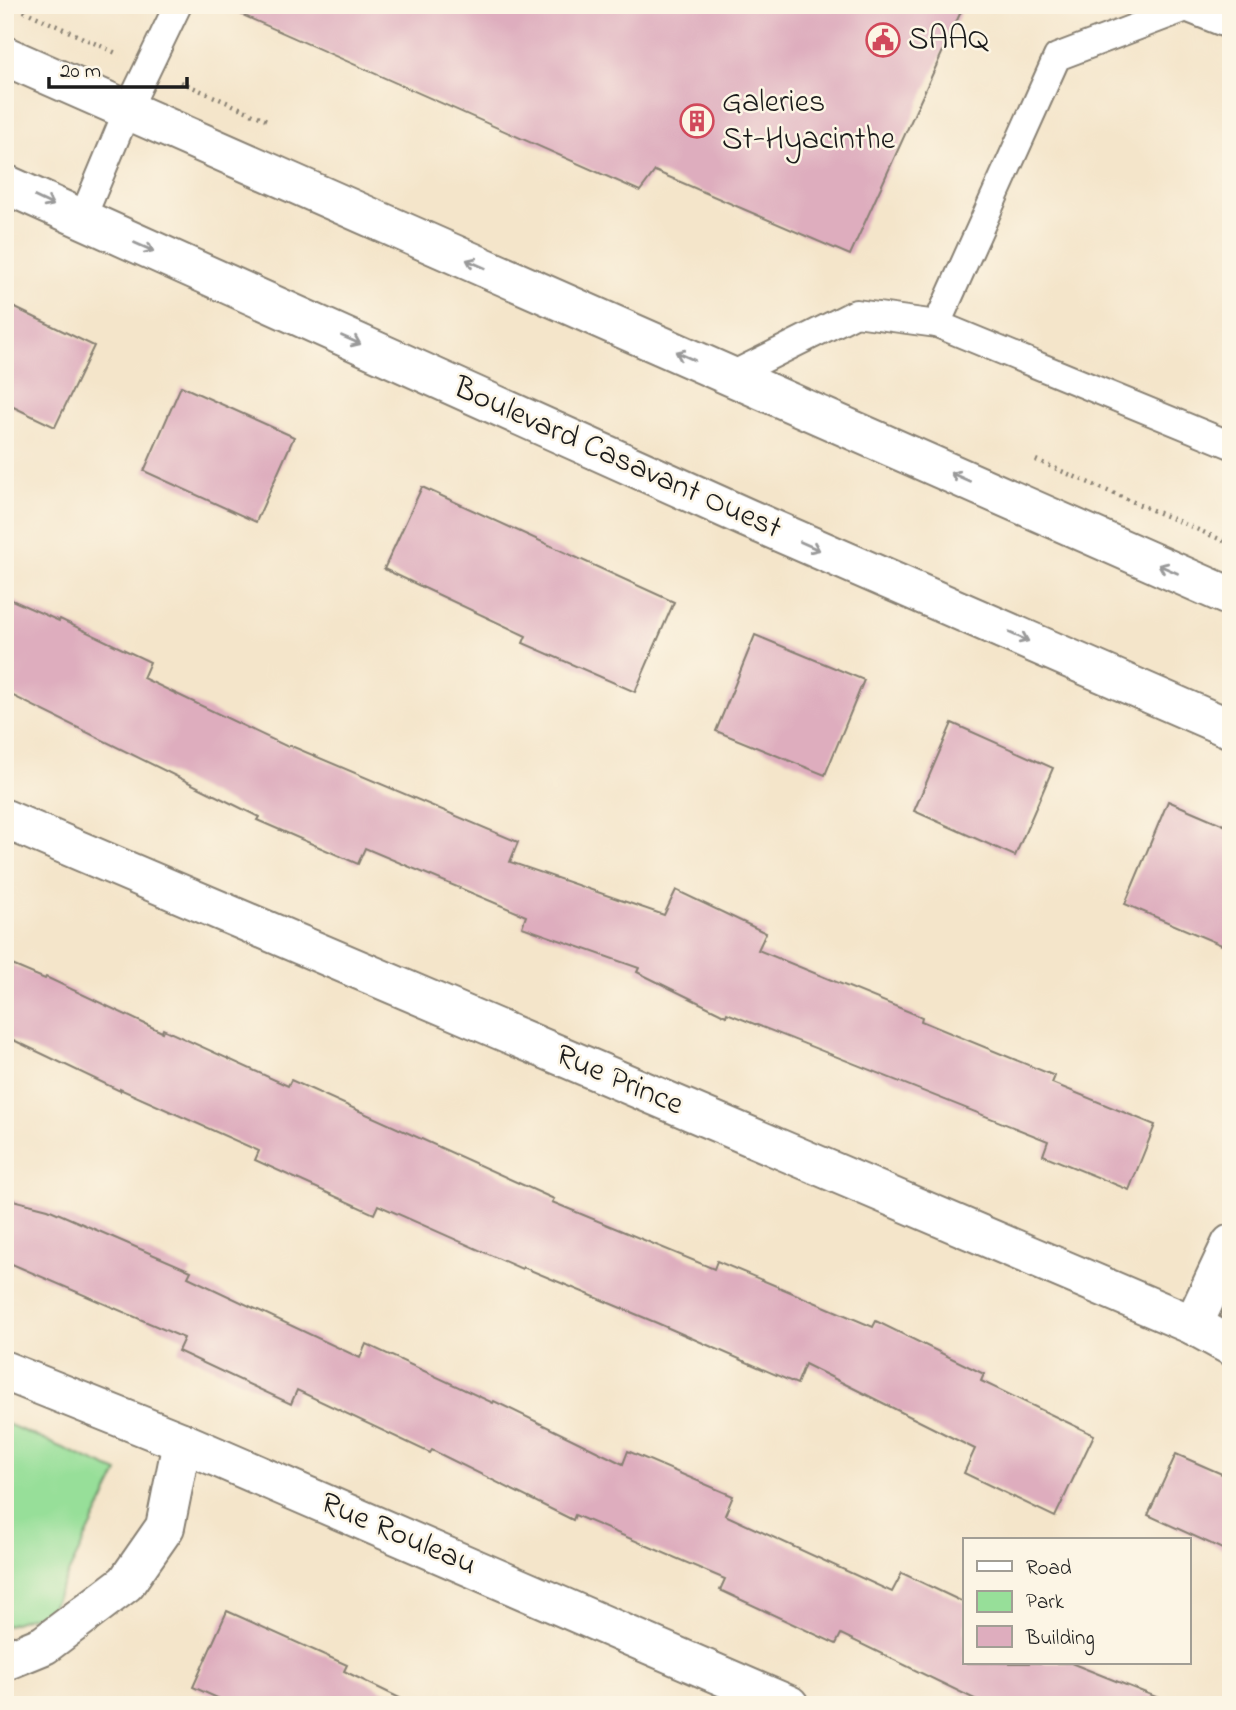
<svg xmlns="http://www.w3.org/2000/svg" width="1236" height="1710" viewBox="0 0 1236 1710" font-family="'Indie Flower',sans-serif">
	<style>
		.green { fill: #97df99; stroke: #5a7e5a; stroke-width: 2 }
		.building { fill: #deadbe }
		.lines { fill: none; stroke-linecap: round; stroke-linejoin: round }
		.lane-casing { stroke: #888073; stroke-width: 30 }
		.street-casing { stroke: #888073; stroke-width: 42 }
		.secondary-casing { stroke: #888073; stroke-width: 42 }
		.path { stroke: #888073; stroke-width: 4.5; stroke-dasharray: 2 5; stroke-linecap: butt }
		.lane { stroke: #fff; stroke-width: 26 }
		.street { stroke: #fff; stroke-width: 38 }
		.secondary { stroke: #fff; stroke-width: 38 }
		.oneway { stroke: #999 }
		.labels { text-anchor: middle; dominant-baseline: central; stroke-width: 5; stroke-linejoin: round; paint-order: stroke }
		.poi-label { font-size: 32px; fill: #1c1c1c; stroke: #fcf5e5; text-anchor: start }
		.street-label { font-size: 32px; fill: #1c1c1c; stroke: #fcf5e5 }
	</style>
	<rect width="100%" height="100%" fill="#fcf5e5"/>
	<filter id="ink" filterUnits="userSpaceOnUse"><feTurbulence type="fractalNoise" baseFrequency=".0143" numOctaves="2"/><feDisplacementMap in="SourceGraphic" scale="14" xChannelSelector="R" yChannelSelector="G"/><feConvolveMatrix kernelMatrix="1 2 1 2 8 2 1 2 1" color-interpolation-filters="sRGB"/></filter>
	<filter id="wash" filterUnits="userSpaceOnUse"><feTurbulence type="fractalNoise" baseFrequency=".00686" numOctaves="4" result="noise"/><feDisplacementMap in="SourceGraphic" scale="28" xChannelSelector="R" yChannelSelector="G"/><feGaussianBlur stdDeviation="1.57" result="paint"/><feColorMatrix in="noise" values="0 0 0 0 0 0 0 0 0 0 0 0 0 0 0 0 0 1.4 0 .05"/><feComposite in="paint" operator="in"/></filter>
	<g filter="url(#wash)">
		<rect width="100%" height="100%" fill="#f4e5ca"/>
		<polygon class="green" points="5,1423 118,1472 50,1611 5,1626"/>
		<g id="blocks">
			<g class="building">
				<polygon points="220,5 964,5 850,255 655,171 640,191"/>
				<polygon points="5,303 94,346 55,427 5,403"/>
				<polygon points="181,386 294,437 256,522 144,471"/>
				<polygon points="422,487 674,602 635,692 523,643 526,636 384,569"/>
				<polygon points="5,597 59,621 60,619 150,662 143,678 288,747 289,745 518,842 510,862 664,915 676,890 766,933 758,950 922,1017 921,1021 1055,1076 1052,1083 1155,1125 1129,1190 1043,1155 1048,1141 727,1013 726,1016 637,972 639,968 522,927 526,916 365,848 358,864 257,820 259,817 5,692"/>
				<polygon points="755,635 864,680 825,775 716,731"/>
				<polygon points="952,723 1053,768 1015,856 914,811"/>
				<polygon points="1168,801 1231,828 1231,949 1125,904"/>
				<polygon points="5,962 45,979 46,977 162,1032 163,1029 288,1086 291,1080 554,1199 552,1202 714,1269 717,1261 873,1327 876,1321 984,1374 981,1381 1094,1435 1055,1517 964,1473 975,1449 805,1364 797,1384 657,1323 523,1267 522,1269 378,1205 374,1214 255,1160 259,1151 120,1089 120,1091 5,1036"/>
				<polygon points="5,1198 48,1209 191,1271 188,1277 360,1358 366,1344 493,1403 494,1401 623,1464 628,1451 733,1496 725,1515 892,1592 902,1573 965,1603 965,1663 1071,1663 1171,1703 1171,1705 987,1705 841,1634 836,1644 720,1590 725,1579 575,1515 573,1520 432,1450 430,1453 297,1390 291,1404 178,1351 184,1338 5,1261"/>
				<polygon points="1176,1454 1231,1478 1231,1553 1148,1515"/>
				<polygon points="227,1611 347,1665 344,1671 414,1705 233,1705 193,1687"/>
			</g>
		</g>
	</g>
	<g filter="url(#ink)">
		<use href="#blocks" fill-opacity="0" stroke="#888073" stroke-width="2"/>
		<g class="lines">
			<defs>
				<g id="lane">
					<polyline points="1231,26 1186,8 1057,57 937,324 1231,445"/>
					<polyline points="82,219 127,111 178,5"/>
					<polyline points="730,376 856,313 937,324"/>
				</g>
				<g id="street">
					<polyline points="5,819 1193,1325 1231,1346"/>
					<polyline points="1193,1325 1231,1244"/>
					<polyline points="5,1371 182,1442 789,1705"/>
					<polyline points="5,1661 44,1645 126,1583 165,1527 182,1442"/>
				</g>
				<g id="secondary">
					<polyline points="5,56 1231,597"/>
					<polyline points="5,184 747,518 1231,729"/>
				</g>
			</defs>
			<use href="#lane" class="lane-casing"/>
			<use href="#street" class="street-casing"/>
			<use href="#secondary" class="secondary-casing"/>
			<g class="path">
				<polyline points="11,5 116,53"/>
				<polyline points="181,82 269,121"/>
				<polyline points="1036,460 1231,544"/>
			</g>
			<use href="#lane" class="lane"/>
			<use href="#street" class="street"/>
			<use href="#secondary" class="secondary"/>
		</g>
		<defs><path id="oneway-shaft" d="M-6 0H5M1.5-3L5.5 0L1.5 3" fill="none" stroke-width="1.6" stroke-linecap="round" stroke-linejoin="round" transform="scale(1.75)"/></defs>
		<g class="oneway">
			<use href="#oneway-shaft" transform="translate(44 201) rotate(25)"/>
			<use href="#oneway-shaft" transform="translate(144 247) rotate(24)"/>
			<use href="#oneway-shaft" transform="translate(476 264) rotate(-156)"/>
			<use href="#oneway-shaft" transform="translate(351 340) rotate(24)"/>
			<use href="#oneway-shaft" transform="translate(685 356) rotate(-156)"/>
			<use href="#oneway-shaft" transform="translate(960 477) rotate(-156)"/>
			<use href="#oneway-shaft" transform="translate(810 546) rotate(24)"/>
			<use href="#oneway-shaft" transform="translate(1168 569) rotate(-156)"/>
			<use href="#oneway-shaft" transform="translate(1019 637) rotate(24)"/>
		</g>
	</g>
	<defs>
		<symbol id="civic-ring" viewBox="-11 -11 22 22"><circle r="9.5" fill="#fcf5e5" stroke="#d1495b" stroke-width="1.5"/><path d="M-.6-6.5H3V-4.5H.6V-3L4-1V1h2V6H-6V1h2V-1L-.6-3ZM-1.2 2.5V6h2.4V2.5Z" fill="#d1495b"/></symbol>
		<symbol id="building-ring" viewBox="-11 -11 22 22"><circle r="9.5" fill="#fcf5e5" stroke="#d1495b" stroke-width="1.5"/><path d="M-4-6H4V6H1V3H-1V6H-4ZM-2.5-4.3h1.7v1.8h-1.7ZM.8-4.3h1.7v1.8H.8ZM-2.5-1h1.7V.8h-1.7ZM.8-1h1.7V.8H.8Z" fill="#d1495b"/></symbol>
	</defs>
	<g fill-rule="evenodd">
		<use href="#civic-ring" x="864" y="21" width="38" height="38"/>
		<use href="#building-ring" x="678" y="102" width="38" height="38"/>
	</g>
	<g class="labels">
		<g class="poi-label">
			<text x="908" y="40">SAAQ</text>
			<text x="722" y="103">Galeries<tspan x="722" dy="37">St-Hyacinthe</tspan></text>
		</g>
		<g class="street-label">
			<text transform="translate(617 459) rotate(24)">Boulevard Casavant Ouest</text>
			<text transform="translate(619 1081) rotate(23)">Rue Prince</text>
			<text transform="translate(398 1535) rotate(23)">Rue Rouleau</text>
		</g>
	</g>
	<rect width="1236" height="1710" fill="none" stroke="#fcf5e5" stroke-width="28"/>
	<rect x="963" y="1538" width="228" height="126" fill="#fcf5e5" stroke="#a29e95" stroke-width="2"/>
	<rect x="977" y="1561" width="35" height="10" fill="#ffffff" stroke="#a29e95" stroke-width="2"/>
	<text x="1026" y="1574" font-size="21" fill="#1c1c1c">Road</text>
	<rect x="977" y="1591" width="35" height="21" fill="#97df99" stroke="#a29e95" stroke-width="2"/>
	<text x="1026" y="1608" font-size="21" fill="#1c1c1c">Park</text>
	<rect x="977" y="1626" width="35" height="21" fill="#deadbe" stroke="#a29e95" stroke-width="2"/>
	<text x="1026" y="1644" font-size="21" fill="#1c1c1c">Building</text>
	<path d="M49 77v10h138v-10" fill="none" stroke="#1c1c1c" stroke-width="3.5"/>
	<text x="60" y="77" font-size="21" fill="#1c1c1c" stroke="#fcf5e5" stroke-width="5" paint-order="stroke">20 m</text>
</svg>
